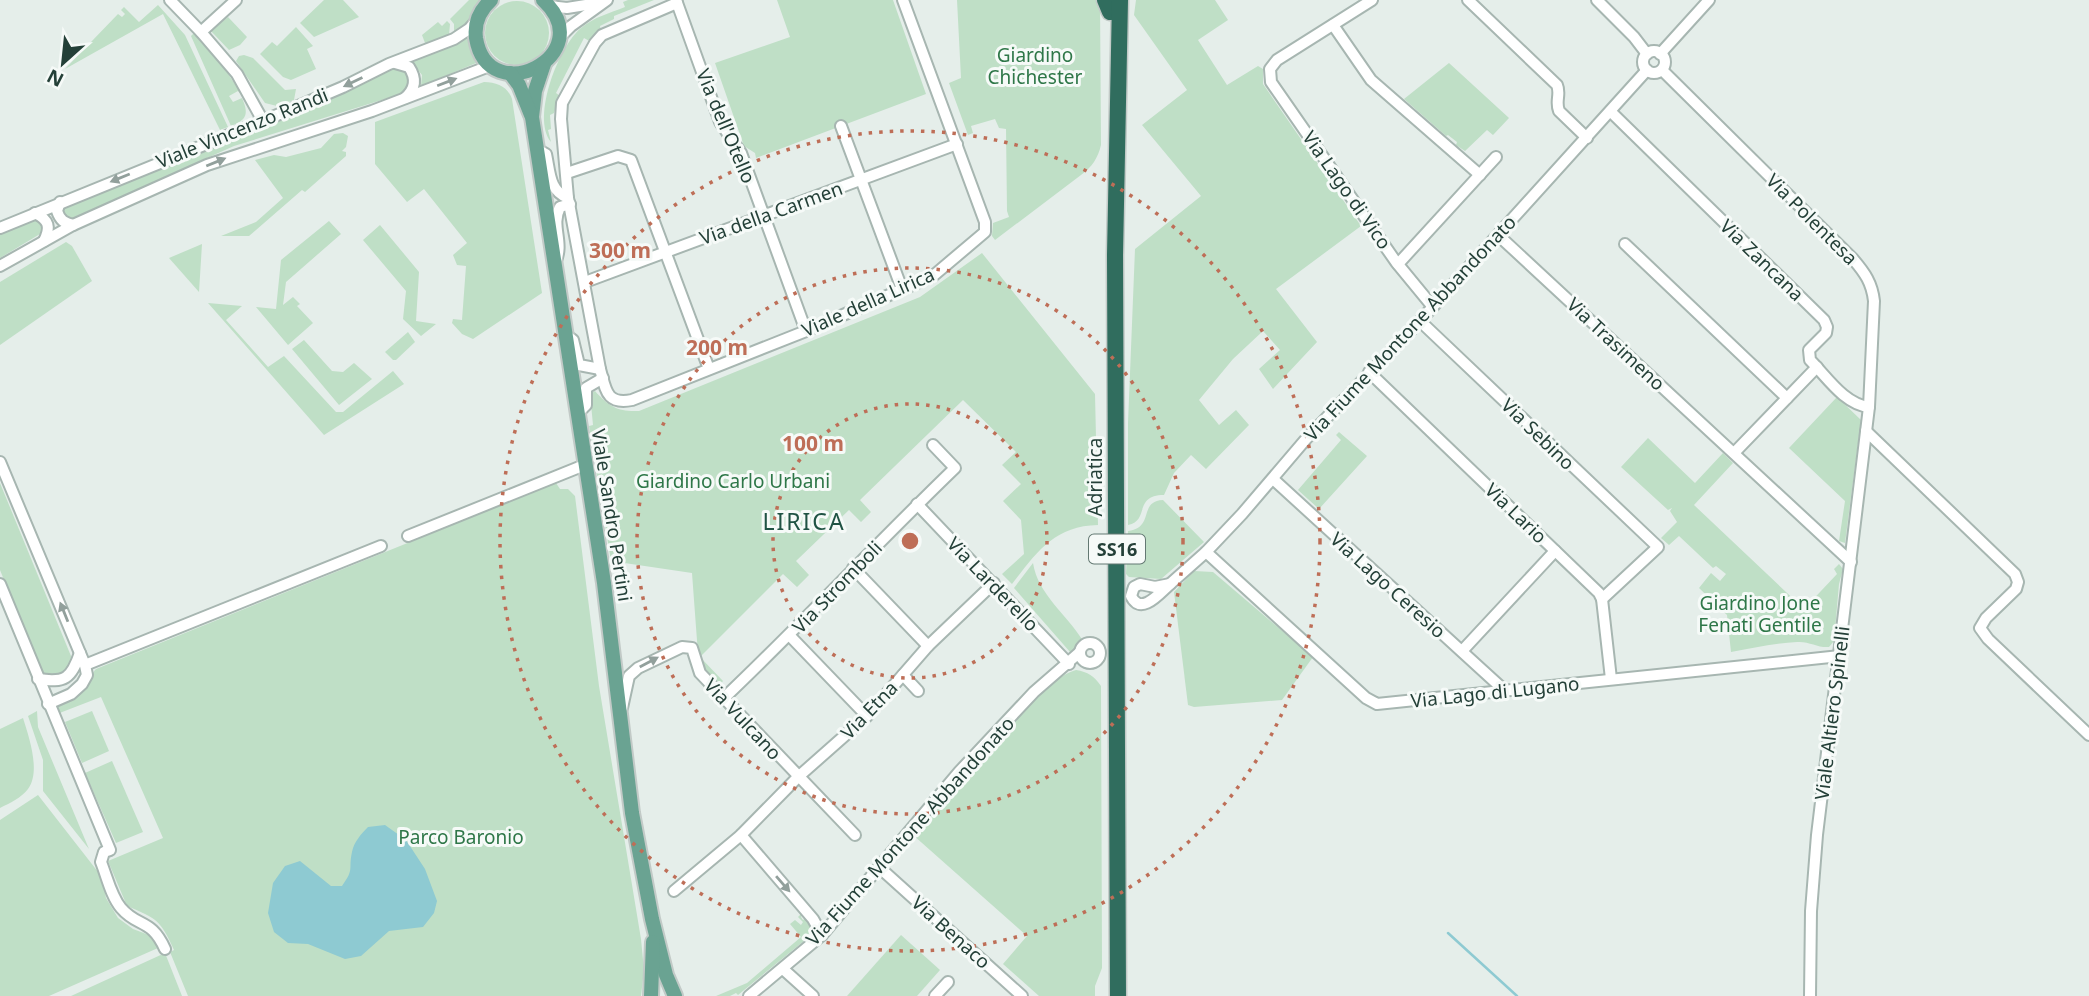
<svg xmlns="http://www.w3.org/2000/svg" width="2089" height="996" viewBox="0 0 2089 996" font-family="'Noto Sans',sans-serif">
	<style>
		.green { fill: #bfdfc6 }
		.water { fill: #8ecad2 }
		.lines { fill: none; stroke-linecap: round; stroke-linejoin: round }
		.stream { stroke: #8ecad2; stroke-width: 2.5 }
		.minor-casing { stroke: #a7b6b1; stroke-width: 14 }
		.major-casing { stroke: #c2cac7; stroke-width: 18 }
		.highway-casing { stroke: #c2cac7; stroke-width: 19 }
		.minor { stroke: #fff; stroke-width: 10 }
		.major { stroke: #6aa392; stroke-width: 14 }
		.highway { stroke: #306d5e; stroke-width: 16 }
		.oneway { fill: #92a09c }
		.ring { fill: none; stroke: #be6e57; stroke-width: 3.5; stroke-dasharray: 3.5 7 }
		.labels { text-anchor: middle; dominant-baseline: central; stroke-width: 6; stroke-linejoin: round; paint-order: stroke }
		.shield { fill: #f6faf8; stroke: #637872; stroke-width: 2 }
		.shield-label { font-size: 18px; font-weight: bold; fill: #244038 }
		.park-label { font-size: 19px; fill: #2e7748; stroke: #f6faf8 }
		.street-label { font-size: 19px; fill: #244038; stroke: #f6faf8 }
		.quarter-label { font-size: 23px; letter-spacing: 2px; fill: #205344; stroke: #f6faf8 }
		.centre { fill: #be6e57; stroke: #f6faf8; stroke-width: 3.5 }
		.ring-label { font-size: 21px; text-anchor: middle; font-weight: bold; fill: #be6e57; stroke: #f6faf8; stroke-width: 6; stroke-linejoin: round; paint-order: stroke }
	</style>
	<rect width="100%" height="100%" fill="#e5eeea"/>
	<g class="green">
		<polygon points="324,0 343,0 359,17 314,37 300,23"/>
		<polygon points="469,0 483,0 470,23 454,35 454,24 450,19"/>
		<path d="M628 0H654L614 16V19L600 26 601 30 591 42 584 38 556 93 560 96 554 113 550 115 551 129 548 130 551 142C531 117 559 46 581 28 594 17 610 13 625 7L623 2Z"/>
		<polygon points="777,0 893,0 926,94 756,158 755,153 744,146 715,63 790,37"/>
		<path d="M957 0H1100L1101 145C1098 158 1092 167 1081 175L995 240 992 236 993 223 1009 217 1007 211 1006 129 999 128 995 119 971 126 973 133 968 135 949 83 961 78Z"/>
		<path d="M1136 0H1215L1228 20 1198 40 1227 85 1258 66 1263 69V84L1361 226 1276 289 1317 342 1273 389 1259 369 1280 350 1263 331 1233 359 1199 400 1219 425 1236 410 1249 425 1206 469 1191 455 1174 473 1164 495C1133 495 1150 521 1128 525V423L1135 249 1201 196 1142 125 1187 90 1134 15Z"/>
		<circle cx="517" cy="33" r="32"/>
		<polygon points="158,5 185,35 228,127 220,130 163,14 65,69 118,14 122,17 125,14 121,10 124,7 139,22"/>
		<polygon points="228,17 247,37 240,45 229,50 211,31"/>
		<polygon points="447,21 450,24 449,35 425,43 422,35 438,22 442,26"/>
		<polygon points="296,27 313,46 307,49 316,69 291,80 283,77 260,54 272,42 277,46"/>
		<polygon points="471,32 481,61 421,86 422,75 410,60"/>
		<path d="M194 33 223 66 242 95 238 91 229 96 233 102 242 98C249 114 247 120 231 126L191 36Z"/>
		<polygon points="244,55 253,58 285,90 296,89 294,100 277,106 265,103 236,61 239,56"/>
		<polygon points="1449,63 1509,118 1493,135 1487,130 1465,151 1456,145 1457,142 1448,135 1446,136 1404,99"/>
		<polygon points="394,67 404,69 410,80 407,90 401,94 234,146 71,219 63,216 62,208 300,113"/>
		<path d="M484 82C497 82 508 87 512 99L542 293 473 339 462 334 452 323 453 319 462 320 466 266 457 265 453 255 467 243 424 189 407 202 375 164V122Z"/>
		<polygon points="343,133 348,136 346,147 342,151 346,152 346,156 305,192 302,190 249,236 221,236 256,222 283,198 255,160 274,155 286,157 321,148 334,134"/>
		<polygon points="32,218 41,221 43,230 40,234 0,258 0,234"/>
		<polygon points="329,221 341,234 286,282 283,305 293,297 300,304 297,306 313,323 288,345 256,307 276,309 281,260"/>
		<polygon points="380,225 419,272 416,321 436,324 421,336 403,319 406,291 363,240"/>
		<polygon points="66,242 72,246 92,281 0,345 0,282"/>
		<polygon points="202,244 199,292 169,258"/>
		<path d="M982 253 1095 394 1098 525C1054 526 1037 552 1012 584L1002 574 1024 554 1021 520 1003 501 1021 484 1002 465 1016 452 963 400 860 500 871 512 861 522 849 510 796 561 809 575 797 587 783 574 700 657 723 681 718 687 703 670 698 654 692 573 611 561 589 426 593 425 590 394 595 391C609 407 619 412 639 411L920 297Z"/>
		<polygon points="208,303 242,306 226,320 268,367 284,356 336,412 343,412 393,371 404,384 324,435"/>
		<polygon points="408,332 415,342 396,360 393,360 385,352"/>
		<polygon points="304,340 332,371 343,372 354,363 372,379 339,405 292,349"/>
		<polygon points="1837,397 1861,420 1845,543 1839,541 1845,501 1789,448"/>
		<polygon points="1339,432 1367,456 1319,509 1298,490 1341,440 1336,435"/>
		<path d="M1648 438 1695 483 1723 453 1733 463 1694 505 1804 609 1837 574 1834 569 1839 564 1843 569 1839 584 1834 641 1829 647C1818 648 1809 641 1797 642 1775 643 1752 648 1731 652L1727 615 1699 588 1711 573 1720 581 1726 574 1716 566 1713 568 1679 536 1669 545 1661 538 1677 522 1670 511 1672 508 1668 510 1621 467Z"/>
		<path d="M0 483 71 656 70 667C62 674 52 678 42 674L0 570Z"/>
		<path d="M556 483 560 489H568L575 496 599 686 641 939 644 970 641 996H188L170 952 174 950C160 919 157 919 127 906L108 861 163 838 101 697 57 714 54 706C64 700 81 694 88 684 92 678 91 674 96 669Z"/>
		<path d="M1163 500 1204 542 1161 579 1129 577 1126 574 1128 531C1155 528 1138 501 1163 500Z"/>
		<path d="M1033 563C1038 595 1067 614 1083 641L1070 652 1014 588Z"/>
		<polygon points="1194,571 1213,572 1313,657 1282,700 1194,707 1188,705 1174,592"/>
		<path d="M1076 670C1088 672 1094 676 1101 686L1102 968 1095 986V996H1039L1003 964 1027 936 913 835C945 796 1033 682 1076 670Z"/>
		<polygon points="37,711 38,727 89,849 43,791 43,760 28,716"/>
		<polygon points="92,711 109,751 82,763 65,722"/>
		<path d="M23 718C29 737 41 772 28 789 21 798 10 803 0 808V729Z"/>
		<polygon points="112,761 143,832 116,843 85,773"/>
		<polygon points="38,795 102,877 106,898 118,918 133,929 149,935 158,948 49,996 0,996 0,820"/>
		<polygon points="802,913 801,917 803,920 806,918 811,930 804,941 738,995 736,993 730,996 716,996 747,983 801,937 790,924 795,920 801,925 803,922 798,917"/>
		<polygon points="901,935 940,970 917,996 847,996"/>
		<polygon points="165,953 182,996 71,996"/>
	</g>
	<path class="water" d="M385 825 406 840 425 869 437 901 434 913 423 927 389 931 361 956 345 959 308 944 288 943 274 932 268 913 273 883 285 866 300 861 331 886H342C355 868 348 870 352 852 354 842 361 834 368 827Z"/>
	<g class="lines">
		<polyline class="stream" points="1448,933 1517,996"/>
		<defs>
			<g id="minor">
				<polyline points="170,0 201,32 237,74 263,121"/>
				<polyline points="676,0 720,122 741,153 806,331"/>
				<polyline points="1372,0 1277,60 1270,69 1271,82 1396,262 1433,307"/>
				<path d="M1468 0 1557 85C1561 94 1555 101 1559 111L1587 138"/>
				<polyline points="1597,0 1634,37 1647,54"/>
				<path d="M677 3 602 35 595 43 562 103 561 119 568 198 600 369C606 390 606 405 632 400L806 331 933 276 985 232V222L903 0"/>
				<polyline points="549,6 567,8 598,3"/>
				<polyline points="1333,25 1371,80 1480,175"/>
				<polyline points="201,32 236,0"/>
				<polyline points="558,39 571,26 607,0"/>
				<circle cx="1654" cy="62" r="11"/>
				<polyline points="1660,54 1709,0"/>
				<path d="M395 63 409 67C417 79 415 89 405 98"/>
				<path d="M1662 70 1853 259C1865 273 1872 283 1874 301L1869 407 1817 835 1811 911 1810 996"/>
				<path d="M1611 112 1824 320 1827 327 1826 333 1809 350 1810 360C1827 377 1844 404 1869 407"/>
				<polyline points="841,126 902,289"/>
				<path d="M537 149 546 154C550 172 549 191 568 198"/>
				<polyline points="567,173 618,156 631,160 709,369"/>
				<path d="M60 202 57 211C60 220 64 223 73 225"/>
				<path d="M35 213C49 220 51 227 44 241"/>
				<polyline points="0,228 263,121 343,87 389,64 454,39 469,29 478,19"/>
				<polyline points="1498,235 1851,562"/>
				<polyline points="1625,244 1787,398"/>
				<path d="M555 263C565 242 550 227 560 207L570 204"/>
				<polyline points="1398,264 1496,157"/>
				<polyline points="0,266 73,225 207,165 372,111 492,65"/>
				<polyline points="585,282 957,144"/>
				<polyline points="1420,321 1658,547 1602,599"/>
				<polyline points="566,335 573,340 579,365 600,369"/>
				<polyline points="1369,372 1599,593 1602,599 1611,679"/>
				<polyline points="577,414 586,405 586,388 603,378"/>
				<polyline points="1866,431 2015,574 2018,582 2016,589 1986,618 1980,628 1988,639 2089,735"/>
				<polyline points="1734,453 1817,367"/>
				<polyline points="0,462 85,665 87,675 82,684 71,694 48,704"/>
				<polyline points="1273,479 1504,690"/>
				<polyline points="917,504 1069,664"/>
				<polyline points="408,536 587,464"/>
				<polyline points="1206,552 1366,698 1377,704 1840,656"/>
				<polyline points="853,568 928,646"/>
				<path d="M0 584 110 850 104 852 101 862C107 877 111 896 121 908 138 928 151 918 165 949"/>
				<path d="M1140 584 1155 587 1170 584C1159 594 1141 616 1131 596L1134 587Z"/>
				<polyline points="1170,584 1206,552 1242,514 1306,439 1420,321 1647,70"/>
				<polyline points="790,636 867,716"/>
				<circle cx="1090" cy="653" r="10"/>
				<polyline points="1462,651 1555,551"/>
				<polyline points="85,665 381,546"/>
				<polyline points="903,675 918,691"/>
				<path d="M38 679C65 683 71 679 80 653"/>
				<path d="M724 698C803 623 877 543 955 468L933 445"/>
				<polyline points="622,708 629,676 638,668 682,647 692,648 700,673 855,835"/>
				<polyline points="741,835 813,919 822,935"/>
				<polyline points="880,868 1022,996"/>
				<polyline points="674,891 741,835 798,777 867,716 928,646 994,583"/>
				<polyline points="783,969 813,996"/>
				<polyline points="749,996 822,935 959,772 1034,692 1080,652"/>
				<polyline points="935,996 948,982"/>
			</g>
			<g id="major">
				<path d="M491 0C480 10 474 23 476 38 488 112 602 55 543 0"/>
				<polyline points="544,64 535,91 532,117 604,583 632,813 652,919 666,975 675,996"/>
				<polyline points="510,73 519,85 531,115"/>
				<polyline points="651,996 653,942"/>
			</g>
			<g id="highway">
				<polyline points="1105,0 1110,12"/>
				<polyline points="1118,996 1115,255 1120,0"/>
			</g>
		</defs>
		<use href="#minor" class="minor-casing"/>
		<use href="#major" class="major-casing"/>
		<use href="#highway" class="highway-casing"/>
		<use href="#minor" class="minor"/>
		<use href="#major" class="major"/>
		<use href="#highway" class="highway"/>
	</g>
	<defs><path id="oneway-solid" d="M-6-.8H1V-3.2L6.5 0L1 3.2V.8H-6Z" transform="scale(1.75)"/></defs>
	<g class="oneway">
		<use href="#oneway-solid" transform="translate(353 82) rotate(154)"/>
		<use href="#oneway-solid" transform="translate(447 82) rotate(-21)"/>
		<use href="#oneway-solid" transform="translate(216 162) rotate(-22)"/>
		<use href="#oneway-solid" transform="translate(120 178) rotate(158)"/>
		<use href="#oneway-solid" transform="translate(64 612) rotate(-112)"/>
		<use href="#oneway-solid" transform="translate(649 662) rotate(-28)"/>
		<use href="#oneway-solid" transform="translate(783 884) rotate(49)"/>
	</g>
	<g class="ring">
		<circle cx="910" cy="541" r="137"/>
		<circle cx="910" cy="541" r="273"/>
		<circle cx="910" cy="541" r="410"/>
	</g>
	<g class="labels">
		<rect class="shield" x="1089" y="534.5" width="56" height="29" rx="5"/>
		<g class="shield-label">
			<text x="1117" y="549">SS16</text>
		</g>
		<g class="park-label">
			<text x="1035" y="55">Giardino<tspan x="1035" dy="22">Chichester</tspan></text>
			<text x="733" y="481">Giardino Carlo Urbani</text>
			<text x="1760" y="603">Giardino Jone<tspan x="1760" dy="22">Fenati Gentile</tspan></text>
			<text x="461" y="837">Parco Baronio</text>
		</g>
		<g class="street-label">
			<text transform="translate(726 126) rotate(67)">Via dell'Otello</text>
			<text transform="translate(242 128) rotate(-22)">Viale Vincenzo Randi</text>
			<text transform="translate(1347 190) rotate(55)">Via Lago di Vico</text>
			<text transform="translate(771 213) rotate(-20)">Via della Carmen</text>
			<text transform="translate(1812 219) rotate(45)">Via Polentesa</text>
			<text transform="translate(1762 260) rotate(44)">Via Zancana</text>
			<text transform="translate(868 302) rotate(-24)">Viale della Lirica</text>
			<text transform="translate(1410 328) rotate(-47)">Via Fiume Montone Abbandonato</text>
			<text transform="translate(1616 344) rotate(43)">Via Trasimeno</text>
			<text transform="translate(1538 434) rotate(44)">Via Sebino</text>
			<text transform="translate(1095 477) rotate(-90)">Adriatica</text>
			<text transform="translate(1516 513) rotate(44)">Via Lario</text>
			<text transform="translate(612 515) rotate(81)">Viale Sandro Pertini</text>
			<text transform="translate(993 584) rotate(46)">Via Larderello</text>
			<text transform="translate(1388 585) rotate(42)">Via Lago Ceresio</text>
			<text transform="translate(837 587) rotate(-46)">Via Stromboli</text>
			<text transform="translate(1495 692) rotate(-6)">Via Lago di Lugano</text>
			<text transform="translate(869 710) rotate(-46)">Via Etna</text>
			<text transform="translate(1832 713) rotate(-83)">Viale Altiero Spinelli</text>
			<text transform="translate(743 719) rotate(47)">Via Vulcano</text>
			<text transform="translate(910 831) rotate(-48)">Via Fiume Montone Abbandonato</text>
			<text transform="translate(951 932) rotate(42)">Via Benaco</text>
		</g>
		<g class="quarter-label">
			<text x="804" y="521">LIRICA</text>
		</g>
	</g>
	<circle cx="910" cy="541" r="10" class="centre"/>
	<g class="ring-label">
		<text x="620" y="258">300 m</text>
		<text x="717" y="355">200 m</text>
		<text x="813" y="451">100 m</text>
	</g>
	<g transform="translate(63 63) rotate(207)" stroke="#f6faf8" stroke-width="5" paint-order="stroke">
	<path d="M0-5L12 26L0 18L-12 26Z" fill="#244038"/>
	<text y="-10" font-size="19" font-weight="bold" text-anchor="middle" fill="#244038">N</text>
	</g>
</svg>
